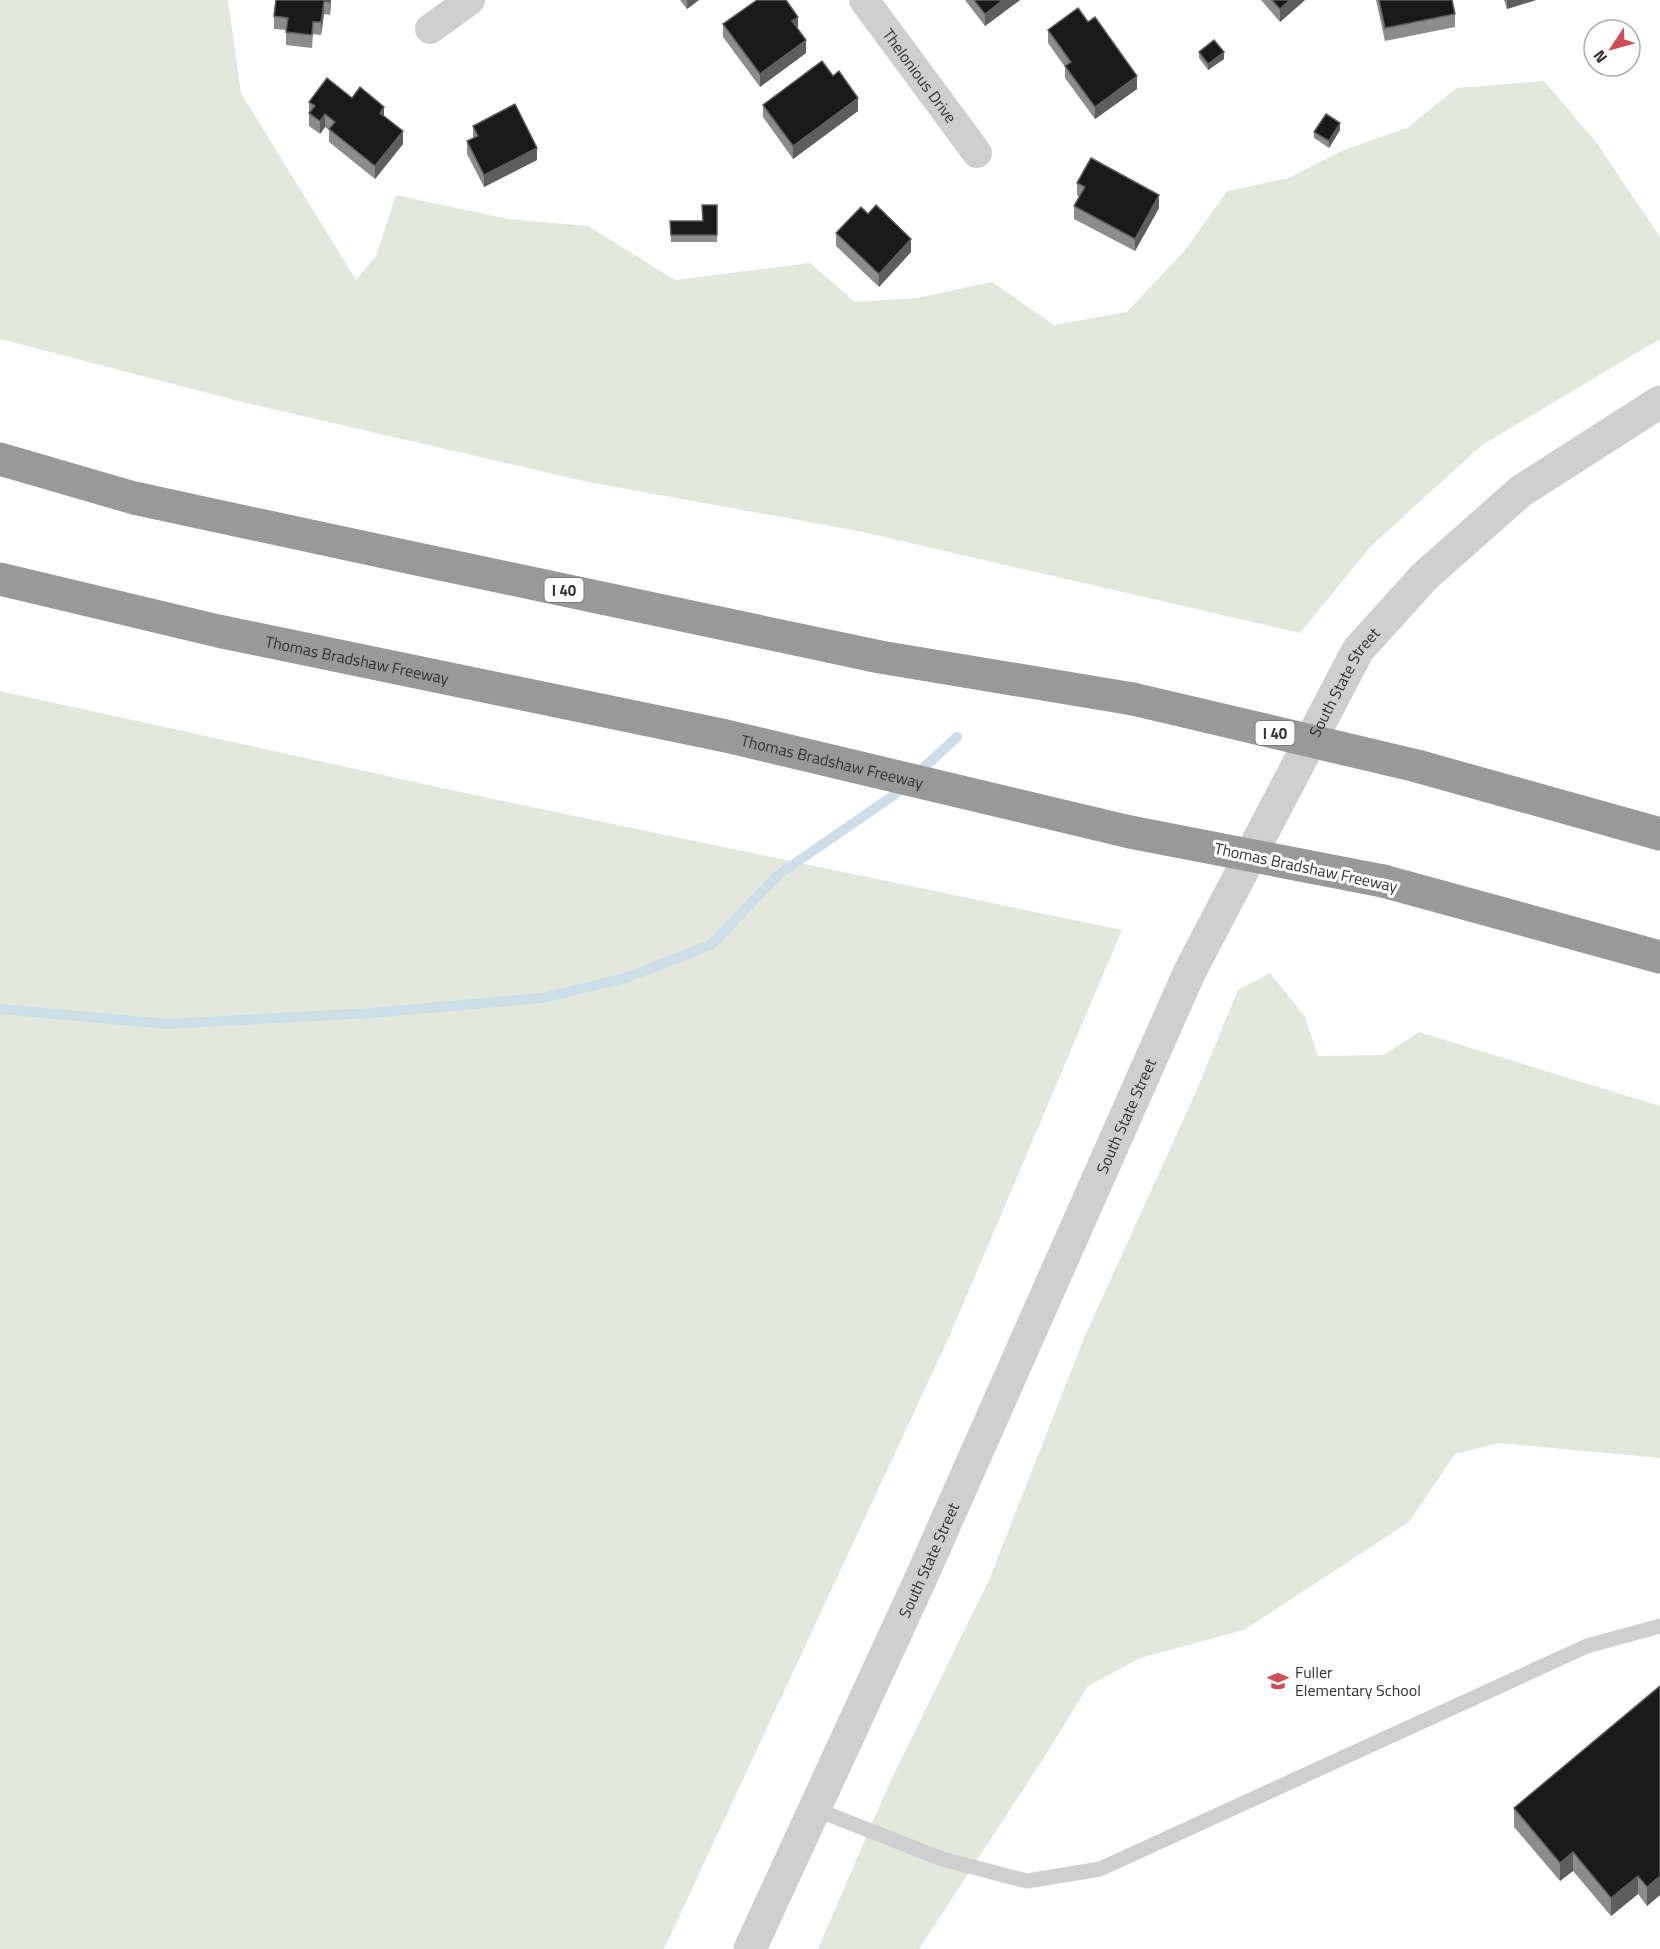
<svg xmlns="http://www.w3.org/2000/svg" width="1660" height="1949" viewBox="0 0 1660 1949" font-family="'Titillium Web',sans-serif">
	<style>
		.green { fill: #e2e8dc }
		.lines { fill: none; stroke-linecap: round; stroke-linejoin: round }
		.stream { stroke: #cedee8; stroke-width: 10 }
		.service { stroke: #cfcfcf; stroke-width: 15 }
		.minor { stroke: #cfcfcf; stroke-width: 30 }
		.tertiary { stroke: #cfcfcf; stroke-width: 33 }
		.motorway { stroke: #999; stroke-width: 33 }
		.motorway-bridge { stroke: #999; stroke-width: 33 }
		.wall { fill: #8c8c8c }
		.shaded-wall { fill: #5e5e5e }
		.building { fill: #191919; stroke: #5e5e5e; stroke-width: 1.5 }
		.labels { text-anchor: middle; dominant-baseline: central; stroke-width: 6; stroke-linejoin: round; paint-order: stroke }
		.shield { fill: #fff; stroke: #707070; stroke-width: 1.5 }
		.shield-label { font-size: 15px; font-weight: bold; fill: #323232 }
		.street-label { font-size: 16px; fill: #323232; stroke: #fff }
		.poi-label { font-size: 16px; fill: #323232; stroke: #fff; text-anchor: start }
	</style>
	<rect width="100%" height="100%" fill="#fff"/>
	<g class="green">
		<polygon points="0,0 228,0 241,93 356,280 376,256 396,195 508,219 588,226 675,280 810,263 855,302 917,298 992,282 1054,325 1127,312 1186,249 1227,191 1289,178 1344,150 1409,127 1456,88 1544,81 1596,142 1660,237 1660,339 1482,445 1371,546 1300,633 858,531 588,482 246,403 0,339"/>
		<polygon points="0,691 479,796 1122,930 950,1335 664,1949 0,1949"/>
		<polygon points="1270,973 1305,1017 1318,1056 1383,1055 1419,1032 1660,1106 1660,1458 1500,1443 1455,1454 1409,1522 1244,1630 1140,1658 1088,1686 1043,1759 919,1949 818,1949 890,1782 989,1580 1084,1338 1195,1094 1238,990"/>
	</g>
	<g class="lines">
		<polyline class="stream" points="0,1009 167,1024 371,1013 543,998 625,978 711,945 778,875 894,795 957,737"/>
		<polyline class="service" points="815,1809 942,1859 1027,1881 1100,1869 1587,1646 1660,1626"/>
		<g class="minor">
			<path id="s1" d="M864 0 977 153"/>
			<polyline points="430,29 470,0"/>
		</g>
		<path class="tertiary" id="s2" d="M750 1949 921 1578 1190 971 1358 650 1425 576 1521 491 1660 402"/>
		<g class="motorway">
			<polyline points="0,459 134,498 422,560 880,657 1133,699"/>
			<path id="s3" d="M0 579 218 631 726 736 1130 832"/>
			<polyline points="1417,766 1660,834"/>
			<polyline points="1383,881 1660,957"/>
		</g>
		<g class="motorway-bridge">
			<polyline points="1133,699 1417,766"/>
			<polyline points="1130,832 1383,881"/>
		</g>
	</g>
	<g class="wall">
		<polygon points="276,0 331,0 330,15 324,14 321,35 313,34 312,48 286,45 286,30 274,29 274,16"/>
		<polygon points="680,0 699,0 687,9"/>
		<polygon points="965,0 1020,0 985,26"/>
		<polygon points="1261,0 1305,0 1280,22"/>
		<polygon points="1376,0 1452,0 1455,14 1455,27 1385,41"/>
		<polygon points="1504,0 1536,0 1507,9"/>
		<polygon points="1088,22 1137,89 1095,119 1065,78 1065,67 1048,43 1048,30"/>
		<polygon points="723,24 798,29 806,53 760,87 723,37"/>
		<polygon points="1199,52 1224,59 1208,70 1199,58"/>
		<polygon points="833,76 858,111 793,159 763,117 763,105"/>
		<polygon points="352,98 384,116 403,144 375,179 329,142 329,130 325,127 320,134 309,126 309,102"/>
		<polygon points="473,126 537,160 484,187 467,154 467,141 473,138"/>
		<polygon points="1340,130 1329,148 1314,138 1314,132"/>
		<polygon points="1077,183 1159,208 1135,251 1074,219 1074,206 1080,197 1077,195"/>
		<polygon points="717,205 717,242 671,242 670,221 702,221"/>
		<polygon points="836,233 911,252 879,287 836,246"/>
		<polygon points="1660,1686 1660,1895 1647,1906 1638,1894 1611,1916 1573,1871 1560,1881 1514,1827 1514,1808"/>
	</g>
	<g class="shaded-wall">
		<polygon points="330,0 331,0 330,15"/>
		<polygon points="687,0 699,0 687,9"/>
		<polygon points="1003,0 1020,0 985,26 985,14"/>
		<polygon points="1290,0 1305,0 1280,22 1280,9"/>
		<polygon points="1507,0 1536,0 1507,9"/>
		<polygon points="324,1 324,14 321,35 321,22"/>
		<polygon points="798,17 798,30 792,21"/>
		<polygon points="806,40 806,53 760,87 760,74"/>
		<polygon points="1224,52 1224,59 1208,70 1208,64"/>
		<polygon points="1137,76 1137,89 1095,119 1095,107"/>
		<polygon points="858,98 858,111 793,159 793,146"/>
		<polygon points="384,107 384,120 380,113"/>
		<polygon points="325,114 325,127 320,134 320,121"/>
		<polygon points="1340,123 1340,130 1329,148 1329,141"/>
		<polygon points="403,131 403,144 375,179 375,166"/>
		<polygon points="537,148 537,160 484,187 484,175"/>
		<polygon points="1159,195 1159,208 1135,251 1135,239"/>
		<polygon points="911,239 911,252 879,287 879,274"/>
		<polygon points="1573,1852 1573,1871 1560,1881 1560,1863"/>
		<polygon points="1638,1876 1638,1894 1611,1916 1611,1898"/>
		<polygon points="1660,1876 1660,1895 1647,1906 1647,1887"/>
	</g>
	<g class="building">
		<polygon points="276,0 330,0 330,2 324,1 321,22 313,22 312,35 286,32 288,18 274,16"/>
		<polygon points="757,0 786,0 798,17 792,21 806,40 760,74 723,24"/>
		<polygon points="974,0 1003,0 985,14"/>
		<polygon points="1272,0 1290,0 1280,9"/>
		<polygon points="1379,0 1452,0 1455,14 1385,28"/>
		<polygon points="1078,8 1088,22 1095,17 1137,76 1095,107 1065,66 1071,62 1048,30"/>
		<polygon points="1214,40 1224,52 1208,64 1199,52"/>
		<polygon points="822,61 833,76 839,71 858,98 793,146 763,105"/>
		<polygon points="327,78 352,98 360,87 384,107 380,113 403,131 375,166 329,129 335,122 325,114 320,121 309,113 315,106 309,102"/>
		<polygon points="515,104 537,148 484,175 467,141 478,136 473,126"/>
		<polygon points="1326,114 1340,123 1329,141 1314,132"/>
		<polygon points="1091,158 1159,195 1135,239 1074,206 1085,187 1077,183"/>
		<polygon points="702,205 717,205 717,235 671,235 670,221 703,221"/>
		<polygon points="876,205 911,239 879,274 836,233 861,207 868,214"/>
		<polygon points="1660,1686 1660,1876 1647,1887 1638,1876 1611,1898 1573,1852 1560,1863 1514,1808"/>
	</g>
	<defs>
		<symbol id="school-bare" viewBox="-9 -9 18 18"><path d="M0-5L7-2L0 1L-7-2ZM-4 1L0 2.5L4 1V4Q0 6-4 4Z" fill="#d14c57" stroke="#fff" stroke-width="2.5" paint-order="stroke"/></symbol>
	</defs>
	<g fill-rule="evenodd">
		<use href="#school-bare" x="1263" y="1666" width="30" height="30"/>
	</g>
	<g class="labels">
		<g class="shield">
			<rect x="544.5" y="578" width="39" height="24" rx="4.5"/>
			<rect x="1255.5" y="721" width="39" height="24" rx="4.5"/>
		</g>
		<g class="shield-label">
			<text x="564" y="590">I 40</text>
			<text x="1275" y="733">I 40</text>
		</g>
		<g class="street-label">
			<text stroke="none"><textPath href="#s1" startOffset="94">Thelonious Drive</textPath></text>
			<text stroke="none"><textPath href="#s3" startOffset="366">Thomas Bradshaw Freeway</textPath></text>
			<text stroke="none"><textPath href="#s2" startOffset="1400">South State Street</textPath></text>
			<text stroke="none"><textPath href="#s3" startOffset="852">Thomas Bradshaw Freeway</textPath></text>
			<text transform="translate(1306 867) rotate(12)">Thomas Bradshaw Freeway</text>
			<text stroke="none"><textPath href="#s2" startOffset="914">South State Street</textPath></text>
			<text stroke="none"><textPath href="#s2" startOffset="428">South State Street</textPath></text>
		</g>
		<g class="poi-label">
			<text x="1295" y="1672">Fuller<tspan x="1295" dy="18">Elementary School</tspan></text>
		</g>
	</g>
	<g transform="translate(1612 48) rotate(234)"><circle r="28" fill="#ffffff" stroke="#adadad" stroke-width="1.5"/>
	<path d="M0-4.5L10 22L0 15L-10 22Z" fill="#d14c57"/>
	<text y="-9" font-size="16" font-weight="bold" text-anchor="middle" fill="#323232">N</text>
	</g>
</svg>
